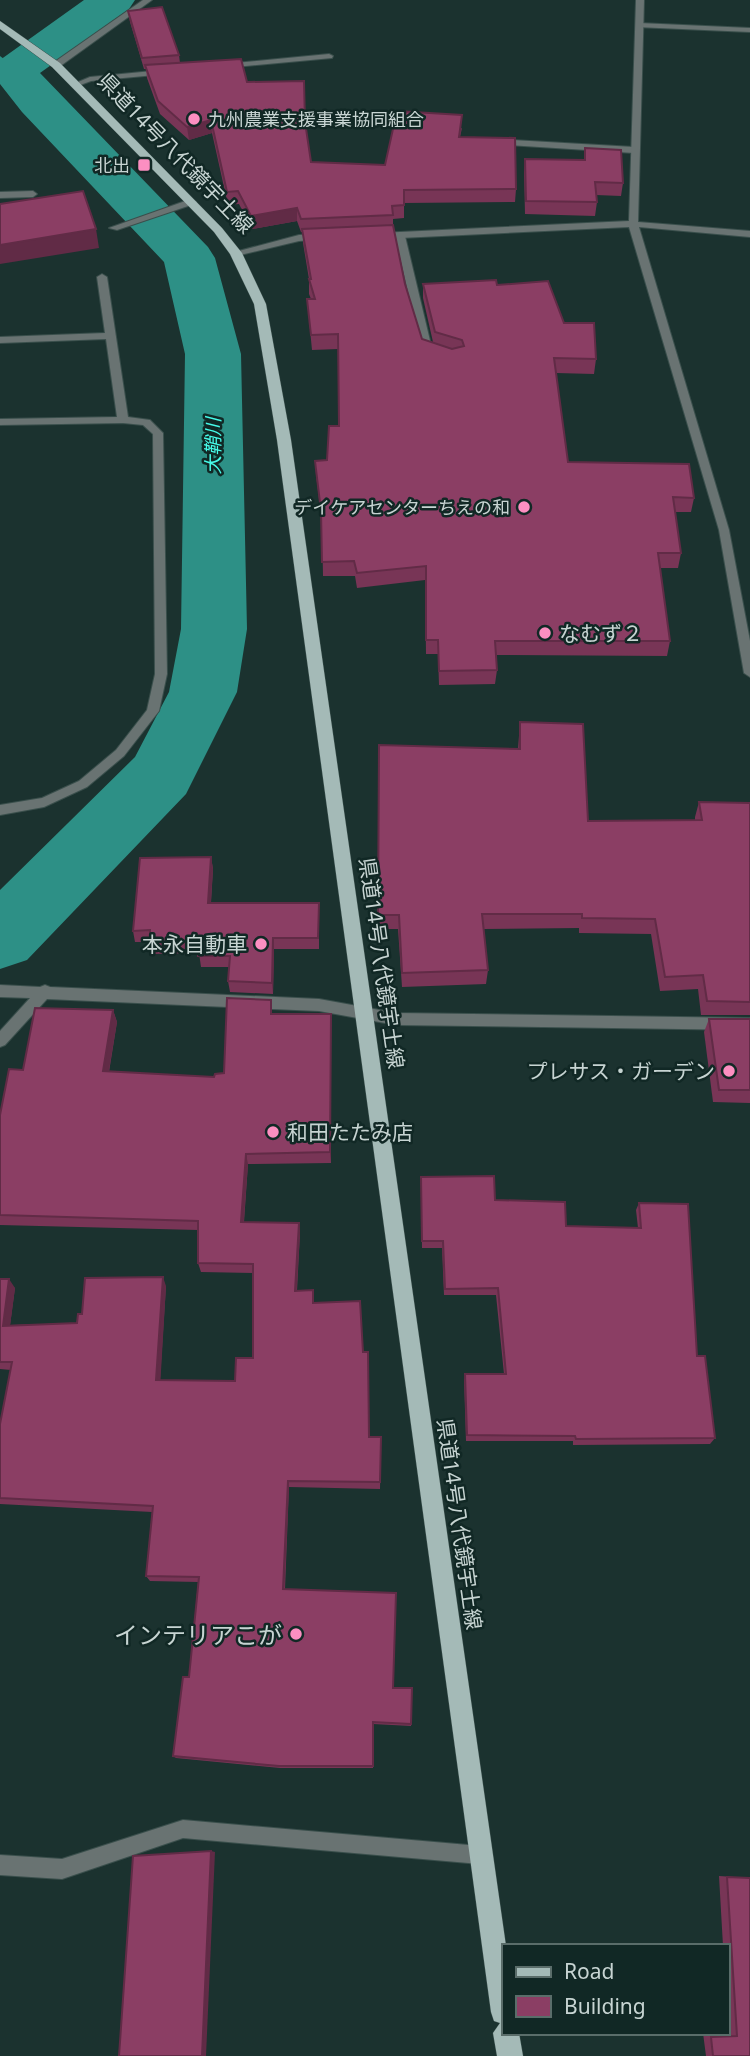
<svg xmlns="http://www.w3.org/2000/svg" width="750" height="2056" viewBox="0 0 750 2056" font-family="'Noto Sans','Noto Sans JP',sans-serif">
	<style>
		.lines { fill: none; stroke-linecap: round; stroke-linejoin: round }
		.stream { fill: #2d9086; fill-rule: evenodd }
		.river { fill: #2d9086; fill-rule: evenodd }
		.lane-casing { stroke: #3a4f4c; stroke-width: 2 }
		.street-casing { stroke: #3a4f4c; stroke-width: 2 }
		.primary-casing { stroke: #3a4f4c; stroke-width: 1 }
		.lane { fill: #697372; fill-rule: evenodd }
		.street { fill: #697372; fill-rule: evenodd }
		.primary { fill: #a4bab7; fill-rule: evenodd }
		.wall { fill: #783556 }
		.shaded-wall { fill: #612b46 }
		.building { fill: #8b3e64; stroke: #612b46; stroke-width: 2 }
		.poi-dot { fill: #fc8fc1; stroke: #112825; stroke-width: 2.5 }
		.labels { text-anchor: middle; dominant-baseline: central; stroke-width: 5; stroke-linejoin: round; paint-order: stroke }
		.far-poi-label { font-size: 18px; fill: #c7d4d2; stroke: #112825; text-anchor: end }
		.far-water-label { font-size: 19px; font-style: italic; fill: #46fbe9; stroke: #112825 }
		.street-label { font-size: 21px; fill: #c7d4d2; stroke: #112825 }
		.poi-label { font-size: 21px; fill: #c7d4d2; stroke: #112825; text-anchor: start }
		.near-poi-label { font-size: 24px; fill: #c7d4d2; stroke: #112825; text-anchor: end }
	</style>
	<rect width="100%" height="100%" fill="#1b322f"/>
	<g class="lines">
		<polygon class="stream" points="0,56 17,69 17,73 11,73 0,62"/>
		<polygon class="river" points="84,0 135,0 129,9 40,73 208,247 215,258 241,354 247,629 237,692 186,794 27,960 0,969 0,890 135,757 169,692 181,629 185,354 164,262 22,112 0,84 0,60"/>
		<defs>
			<g id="lane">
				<polygon points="639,23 750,28 750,32 636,27 636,23"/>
				<polygon points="496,139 634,147 638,150 634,153 493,144 492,142"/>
				<polygon points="400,233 405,236 432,349 437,351 437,355 429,355 422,351 395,236"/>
			</g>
			<g id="street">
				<polygon points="143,0 152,0 59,67 53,67 53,63"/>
				<polygon points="636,0 644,0 638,222 750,231 750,237 639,227 729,530 750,641 750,677 744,673 719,530 629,227 379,239 374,236 379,233 629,221"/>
				<polygon points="329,54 333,56 332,58 225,68 221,66 225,64"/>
				<polygon points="163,70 166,70 166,74 91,81 75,87 71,85 90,77"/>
				<polygon points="0,192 33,191 37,194 33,197 0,198"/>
				<polygon points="191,199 196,202 194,204 117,230 109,228"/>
				<polygon points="320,234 325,237 323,239 299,241 236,256 231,253 299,235"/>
				<polygon points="102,274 107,277 128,417 150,420 163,433 167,674 159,711 124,756 87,787 44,807 0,815 0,805 42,798 79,781 116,750 147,710 155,674 153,434 143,425 123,423 0,425 0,419 117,417 106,339 0,343 0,337 105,333 97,277"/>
				<polygon points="0,985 40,987 45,985 50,987 319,999 396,1013 750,1018 750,1030 396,1025 319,1011 47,999 5,1045 0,1047 0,1031 30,998 0,997"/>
				<polygon points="183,1820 480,1846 487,1848 489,1855 487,1862 480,1864 183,1838 62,1879 0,1875 0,1855 62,1859"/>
			</g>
			<polygon id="primary" points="0,21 60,63 222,228 242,253 266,304 291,440 506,1946 503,1946 503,2033 519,2033 523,2056 497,2056 493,2033 500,2023 494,2021 491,2012 277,440 254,304 230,254 214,232 52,67 0,29"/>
		</defs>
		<use href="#lane" class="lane-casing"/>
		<use href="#street" class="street-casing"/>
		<use href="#primary" class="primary-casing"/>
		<use href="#lane" class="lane"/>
		<use href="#street" class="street"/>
		<use href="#primary" class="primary"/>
	</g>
	<g class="wall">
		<polygon points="128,11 179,55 180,63 247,82 305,125 311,162 385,165 462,128 460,137 516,189 515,202 404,203 404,218 393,219 393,225 405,284 422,339 433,342 423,298 423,284 497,285 564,323 596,359 594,374 556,373 568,462 694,498 691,512 675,512 681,553 678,568 660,568 670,641 667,656 496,655 497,670 495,684 439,685 438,654 426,654 425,580 357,588 355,576 323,576 322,523 316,475 315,461 327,460 339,426 338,349 312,350 307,299 311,299 309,294 309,279 303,243 303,232 301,232 297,221 252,229 239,204 228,205 212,133 189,140 160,114 147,78 146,69 144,69 130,22"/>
		<polygon points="585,148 623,183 621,196 596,195 597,202 595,216 525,214 524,172 525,159 584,160"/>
		<polygon points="520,722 588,821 695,820 695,817 699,802 750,803 750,1015 701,1015 698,989 660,991 651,934 579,933 579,928 483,929 488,970 486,984 402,987 398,929 378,929 379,745 518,749"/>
		<polygon points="211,857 213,869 211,903 319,903 319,949 274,949 273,994 230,992 228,981 229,967 201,967 199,953 152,954 150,942 135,942 133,931"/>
		<polygon points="113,1010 117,1022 109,1072 214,1077 224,1073 273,1014 331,1014 331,1163 248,1164 244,1222 299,1223 300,1233 297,1291 314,1303 363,1352 369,1437 381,1437 380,1489 289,1487 285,1589 393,1688 411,1724 411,1726 373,1724 373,1768 280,1768 176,1758 173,1756 189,1677 198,1582 150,1581 146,1576 152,1512 0,1504 0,1424 11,1370 0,1369 0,1279 15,1288 10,1325 77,1323 82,1314 166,1286 160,1380 235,1381 253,1358 253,1273 201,1272 198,1263 198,1230 0,1225 0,1115"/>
		<polygon points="709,1019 750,1019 750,1103 713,1102 704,1032"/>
		<polygon points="421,1177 495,1200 566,1226 638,1228 636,1210 639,1203 697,1356 715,1438 710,1444 573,1445 573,1441 466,1441 464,1380 465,1374 504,1374 496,1295 444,1295 442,1248 422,1248"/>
		<polygon points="719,1876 750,1878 750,2056 706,2056 703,2033 727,2033 728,2032 727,1946 723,1946"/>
	</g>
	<g class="shaded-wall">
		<polygon points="211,120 212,133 189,140 187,127"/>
		<polygon points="297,208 297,221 252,229 251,216"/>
		<polygon points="96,229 99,248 0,264 0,245"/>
		<polygon points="211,857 213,869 210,915 208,903"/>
		<polygon points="273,938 274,949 273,994 272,983"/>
		<polygon points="113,1010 117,1022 107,1082 103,1071"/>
		<polygon points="331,1014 331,1163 330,1152"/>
		<polygon points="246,1154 248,1164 243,1232 241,1222"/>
		<polygon points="299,1223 300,1233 296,1300 295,1291"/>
		<polygon points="163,1277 166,1286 160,1388 156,1380"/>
		<polygon points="9,1279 15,1288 9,1334 3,1326"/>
		<polygon points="288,1481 289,1487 284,1594 283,1589"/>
		<polygon points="211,1851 215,1852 206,2056 202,2056"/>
	</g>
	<g class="building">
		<polygon points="162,7 179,55 142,58 128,11"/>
		<polygon points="241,59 247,82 304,81 305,122 311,162 385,165 397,111 462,115 459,137 515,138 516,189 404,190 404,205 392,206 393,215 301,219 297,208 251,216 238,191 227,192 211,120 187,127 158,101 145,65"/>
		<polygon points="585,148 621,150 623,183 595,182 597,202 526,201 525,159 585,160"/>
		<polygon points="83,191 96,229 0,245 0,204"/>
		<polygon points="393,225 405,284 422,339 452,349 464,346 462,340 435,332 423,284 496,280 497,285 548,281 564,323 594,323 596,359 554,358 568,462 689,464 694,498 673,497 681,553 658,553 670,641 495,641 497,670 439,671 438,640 426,640 426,566 357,573 354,561 322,562 321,511 315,461 327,460 329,426 339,426 338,334 311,335 307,299 315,299 309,279 311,279 302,229"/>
		<polygon points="520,722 583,724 588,821 702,820 699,802 750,803 750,1002 707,1001 703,975 665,977 655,919 582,918 582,914 482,914 488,970 402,973 399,915 378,915 379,745 520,749"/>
		<polygon points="211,857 208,903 319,903 318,938 273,938 272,983 228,981 230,956 198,956 199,942 150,943 150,930 133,931 140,858"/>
		<polygon points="227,998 271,1000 271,1014 331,1014 330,1152 246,1154 241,1222 299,1223 295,1291 313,1290 313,1303 360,1301 363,1352 368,1352 369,1437 381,1437 380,1482 288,1481 283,1589 396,1593 393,1688 412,1688 411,1724 373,1722 373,1766 279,1766 173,1756 183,1677 189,1677 199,1577 146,1576 153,1506 0,1498 0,1424 12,1362 0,1362 0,1279 9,1279 3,1326 77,1323 78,1314 82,1314 85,1278 163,1277 156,1380 235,1381 236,1358 253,1358 253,1264 198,1263 198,1221 0,1215 0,1115 9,1069 23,1070 35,1008 113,1010 103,1071 214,1077 215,1074 224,1073"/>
		<polygon points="709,1019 750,1019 750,1090 719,1090"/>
		<polygon points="494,1176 495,1200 565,1202 566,1226 641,1228 639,1203 688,1204 697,1356 705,1356 715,1438 576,1439 575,1436 467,1435 465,1374 506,1374 498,1288 445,1289 443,1241 422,1241 421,1177"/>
		<polygon points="211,1851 202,2056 119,2056 133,1856"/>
		<polygon points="727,1877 750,1878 750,2056 713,2056 711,2037 737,2036"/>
	</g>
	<g class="poi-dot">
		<circle cx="194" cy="119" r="7"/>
		<rect x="137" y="158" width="14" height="14" rx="3.5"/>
		<circle cx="524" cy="507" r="7"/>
		<circle cx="545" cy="633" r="7"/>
		<circle cx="261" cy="944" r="7"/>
		<circle cx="729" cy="1071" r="7"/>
		<circle cx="273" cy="1132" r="7"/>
		<circle cx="296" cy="1634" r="7"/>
	</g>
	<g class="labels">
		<g class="far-poi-label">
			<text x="208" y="119" text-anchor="start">九州農業支援事業協同組合</text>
			<text x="130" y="165">北出</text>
			<text x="510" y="507">デイケアセンターちえの和</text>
		</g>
		<g class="far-water-label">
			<text transform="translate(213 446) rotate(-90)">大鞘川</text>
		</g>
		<g class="street-label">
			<text transform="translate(176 153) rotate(46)">県道14号八代鏡宇土線</text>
			<text transform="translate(382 963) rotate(82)">県道14号八代鏡宇土線</text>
			<text transform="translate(460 1524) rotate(82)">県道14号八代鏡宇土線</text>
		</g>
		<g class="poi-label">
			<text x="559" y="633">なむず２</text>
			<text x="247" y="944" text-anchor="end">本永自動車</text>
			<text x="715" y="1071" text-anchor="end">プレサス・ガーデン</text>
			<text x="287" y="1132">和田たたみ店</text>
		</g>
		<g class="near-poi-label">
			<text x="282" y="1634">インテリアこが</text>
		</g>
	</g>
	<rect x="502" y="1944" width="228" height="91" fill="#112825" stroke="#5a6d6a" stroke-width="2"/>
	<rect x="516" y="1967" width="35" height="10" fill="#a4bab7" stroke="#5a6d6a" stroke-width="2"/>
	<text x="564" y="1979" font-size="21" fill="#c7d4d2">Road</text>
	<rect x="516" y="1996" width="35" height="21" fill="#8b3e64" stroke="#5a6d6a" stroke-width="2"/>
	<text x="564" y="2014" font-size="21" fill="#c7d4d2">Building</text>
</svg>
